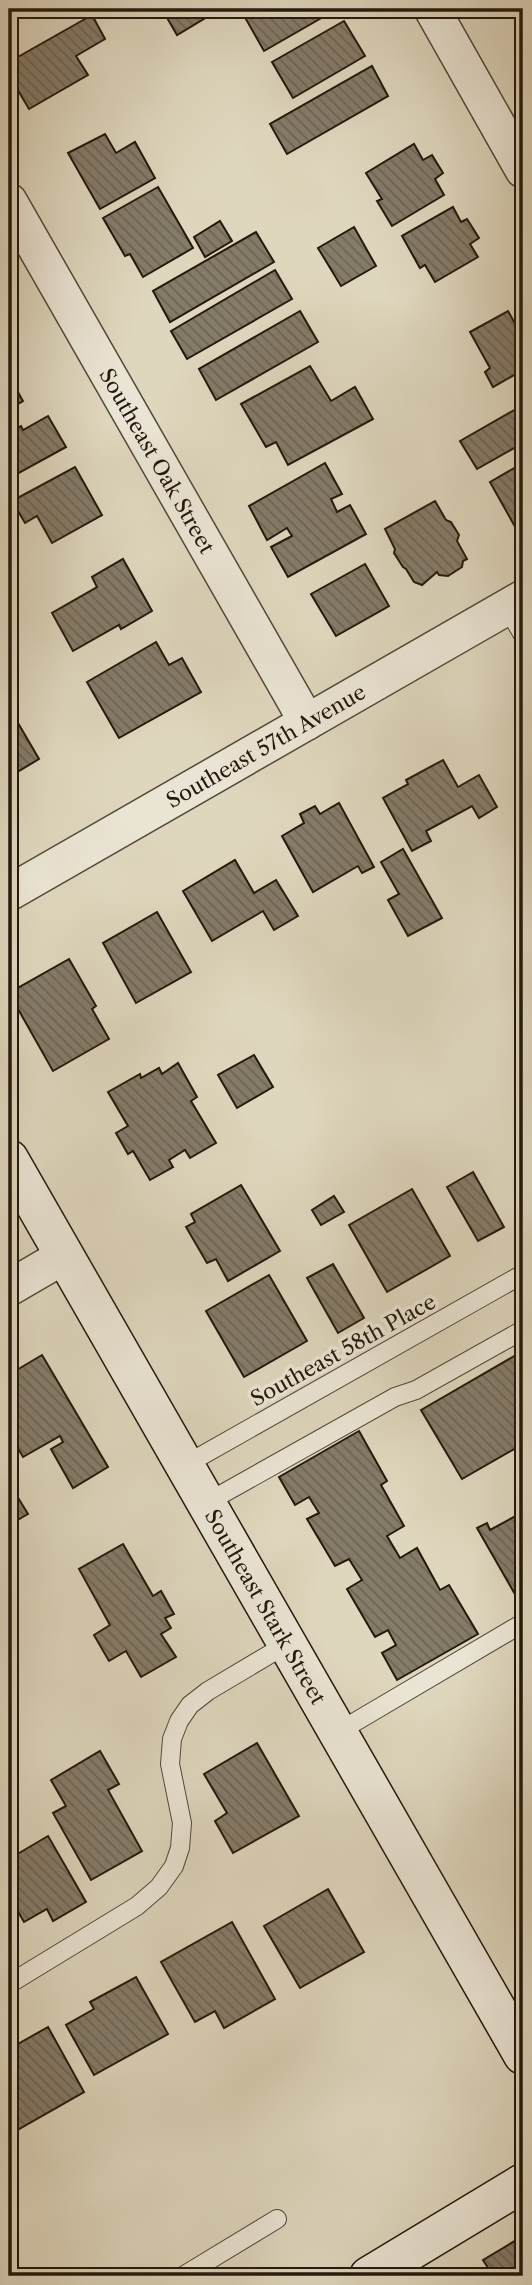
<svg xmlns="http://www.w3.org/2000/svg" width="532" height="2285" viewBox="0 0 532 2285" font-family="'Libre Caslon Text',serif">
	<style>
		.building { fill: url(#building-back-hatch); stroke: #24180d; stroke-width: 2 }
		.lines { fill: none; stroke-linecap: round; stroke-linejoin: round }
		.lane-casing { stroke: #524839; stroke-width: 20 }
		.street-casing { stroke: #524839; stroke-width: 38 }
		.secondary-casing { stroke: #24180d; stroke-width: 41 }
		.lane { stroke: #eae4d4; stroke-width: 18 }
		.street { stroke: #eae4d4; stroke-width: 35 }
		.secondary { stroke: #eae4d4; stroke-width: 38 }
		.labels { text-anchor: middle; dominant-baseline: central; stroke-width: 7; stroke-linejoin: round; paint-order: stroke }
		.street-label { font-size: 21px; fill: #24180d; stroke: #eae4d4 }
	</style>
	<defs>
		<pattern id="building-back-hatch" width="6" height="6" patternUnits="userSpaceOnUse" patternTransform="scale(1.75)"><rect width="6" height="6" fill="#857b69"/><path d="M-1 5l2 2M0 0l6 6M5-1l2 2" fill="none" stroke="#6d6455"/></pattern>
	</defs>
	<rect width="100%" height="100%" fill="#ded6bd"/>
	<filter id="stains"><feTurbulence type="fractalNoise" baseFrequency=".00286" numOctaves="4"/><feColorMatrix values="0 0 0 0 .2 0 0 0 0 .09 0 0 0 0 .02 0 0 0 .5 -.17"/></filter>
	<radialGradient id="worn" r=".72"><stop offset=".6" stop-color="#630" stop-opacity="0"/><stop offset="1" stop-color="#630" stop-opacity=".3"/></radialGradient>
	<g class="building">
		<polygon points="162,9 215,9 217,11 177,35"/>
		<polygon points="247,9 337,9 264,51 242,12"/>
		<polygon points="92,15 105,39 76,56 88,75 29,109 13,82 9,84 9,62"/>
		<polygon points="344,21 365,56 293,98 272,62"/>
		<polygon points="372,66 388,96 287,154 270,124"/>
		<polygon points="105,134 116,153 135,142 155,178 100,209 68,153"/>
		<polygon points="414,144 423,160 432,155 443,173 435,179 444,195 392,226 377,201 382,199 366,173"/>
		<polygon points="158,187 193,248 143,277 130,254 125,256 103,218"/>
		<polygon points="453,207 461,222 467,219 479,238 470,244 478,257 435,282 425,265 420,268 402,236"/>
		<polygon points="220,221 232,241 205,257 194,237"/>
		<polygon points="354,227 376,266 341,286 318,248"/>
		<polygon points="256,232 274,262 170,322 153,291"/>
		<polygon points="275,270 292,299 187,359 171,331"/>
		<polygon points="300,311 318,342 216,400 199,369"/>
		<polygon points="508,311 523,338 523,370 493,387 485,372 490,368 470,332"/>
		<polygon points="310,366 331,401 355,387 373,419 288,465 276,442 266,447 241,404"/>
		<polygon points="9,376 23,401 9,409"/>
		<polygon points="523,405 523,443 477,469 460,441"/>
		<polygon points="48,416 66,447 13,476 17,482 9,487 9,438 12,436 10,432 21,426 23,430"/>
		<polygon points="325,463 342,494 331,499 337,512 350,505 366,534 288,577 271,547 292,536 287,528 267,540 249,506"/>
		<polygon points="523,463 523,529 518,532 490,482"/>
		<polygon points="75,467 102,515 52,543 37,516 25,523 12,501"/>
		<polygon points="435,501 446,520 451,522 459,535 457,541 467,559 463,561 462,567 448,576 439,575 437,572 422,585 414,582 406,569 403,567 394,553 395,549 385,529"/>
		<polygon points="123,559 152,611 121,629 119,625 73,651 52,613 97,587 92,577"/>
		<polygon points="365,564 389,606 336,636 311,594"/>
		<polygon points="156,642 169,665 182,658 201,692 119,738 87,682"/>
		<polygon points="18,723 39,759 9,777 9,728"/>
		<polygon points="443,760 458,787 479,775 497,807 479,818 472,806 426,831 431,841 412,851 383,798 408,784 406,780"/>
		<polygon points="339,803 374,867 362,873 358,866 313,892 282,836 304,823 300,814 315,806 320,814"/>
		<polygon points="403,849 442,918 408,936 388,900 399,894 381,862"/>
		<polygon points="235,860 254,893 276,880 298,916 274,930 263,911 212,941 183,891"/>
		<polygon points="157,912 191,972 136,1003 103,943"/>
		<polygon points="69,959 96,1006 92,1009 109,1039 53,1071 9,993"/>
		<polygon points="254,1055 273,1087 237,1108 218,1075"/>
		<polygon points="178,1063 197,1097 191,1101 216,1143 190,1158 185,1150 169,1160 173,1167 150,1180 133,1151 128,1154 116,1133 128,1126 108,1092 140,1074 141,1078 159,1068 162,1074"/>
		<polygon points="473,1172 504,1227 478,1241 447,1187"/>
		<polygon points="241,1185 280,1251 228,1281 216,1259 207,1263 186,1227 195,1222 191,1214"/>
		<polygon points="412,1189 450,1256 387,1292 349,1225"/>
		<polygon points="334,1196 344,1212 321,1225 312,1210"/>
		<polygon points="333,1264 364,1318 338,1333 307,1278"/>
		<polygon points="269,1275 307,1341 244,1377 206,1311"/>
		<polygon points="523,1351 523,1444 462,1479 421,1410"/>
		<polygon points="42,1355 108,1467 73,1488 51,1449 63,1442 60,1436 23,1457 9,1433 9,1394 18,1389 10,1374"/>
		<polygon points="359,1431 387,1481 381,1485 404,1526 387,1536 400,1558 417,1548 440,1590 449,1585 478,1634 397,1680 382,1653 396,1645 388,1630 375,1637 347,1589 362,1580 349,1559 335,1566 307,1519 319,1513 309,1497 295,1505 279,1477"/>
		<polygon points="9,1492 12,1499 17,1496 28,1514 9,1525"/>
		<polygon points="523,1512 523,1601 520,1603 477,1528 487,1523 490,1530"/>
		<polygon points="123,1544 153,1596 161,1591 174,1614 165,1618 171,1628 161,1634 176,1657 141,1677 126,1651 109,1661 94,1635 110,1625 79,1569"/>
		<polygon points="257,1743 299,1816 233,1853 215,1821 227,1813 204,1774"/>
		<polygon points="100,1751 119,1784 108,1790 142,1851 91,1880 53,1813 66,1806 51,1780"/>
		<polygon points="48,1836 86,1902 53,1921 47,1909 24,1922 9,1896 9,1859"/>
		<polygon points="328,1889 364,1952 300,1988 264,1926"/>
		<polygon points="232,1922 275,1999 224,2028 215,2011 195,2022 161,1962"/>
		<polygon points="136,1977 168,2034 94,2075 66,2025 94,2009 90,2002"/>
		<polygon points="48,2027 84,2092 12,2133 9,2127 9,2049"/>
		<polygon points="523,2236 523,2276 488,2276 492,2274 483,2260"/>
	</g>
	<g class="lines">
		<defs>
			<g id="lane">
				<polyline points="507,607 523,635"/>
				<polyline points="185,1465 523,1274"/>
				<polyline points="206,1503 395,1397 416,1390 523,1330"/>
				<polyline points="338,1732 523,1623"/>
				<polyline points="9,1984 137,1906 159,1887 174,1866 180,1848 182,1823 170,1764 172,1739 179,1721 190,1705 208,1691 287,1644"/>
				<polyline points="183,2276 277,2219"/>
			</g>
			<g id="street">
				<polyline points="432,9 523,170"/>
				<path id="s1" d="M9 201 307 722"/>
				<path id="s2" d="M9 893 523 598"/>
				<polyline points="9,1288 64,1256"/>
			</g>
			<g id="secondary">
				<path id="s3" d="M9 1159 523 2055"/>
				<polyline points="369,2276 523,2183"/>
			</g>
		</defs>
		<use href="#lane" class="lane-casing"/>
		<use href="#street" class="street-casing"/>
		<use href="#secondary" class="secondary-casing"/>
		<use href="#lane" class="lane"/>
		<use href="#street" class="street"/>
		<use href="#secondary" class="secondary"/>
	</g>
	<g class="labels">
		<g class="street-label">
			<text stroke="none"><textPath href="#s1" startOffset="299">Southeast Oak Street</textPath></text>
			<text stroke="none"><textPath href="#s2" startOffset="296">Southeast 57th Avenue</textPath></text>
			<text transform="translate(343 1350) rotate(-29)">Southeast 58th Place</text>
			<text stroke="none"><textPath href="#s3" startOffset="516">Southeast Stark Street</textPath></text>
		</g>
	</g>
	<rect width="532" height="2285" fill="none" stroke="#ded6bd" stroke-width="35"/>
	<rect x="10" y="10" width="511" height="2264" fill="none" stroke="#24180d" stroke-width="3.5"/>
	<rect x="18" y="18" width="497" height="2250" fill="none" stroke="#24180d" stroke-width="2"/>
	<rect width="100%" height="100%" filter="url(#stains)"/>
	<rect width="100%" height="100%" fill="url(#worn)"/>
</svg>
